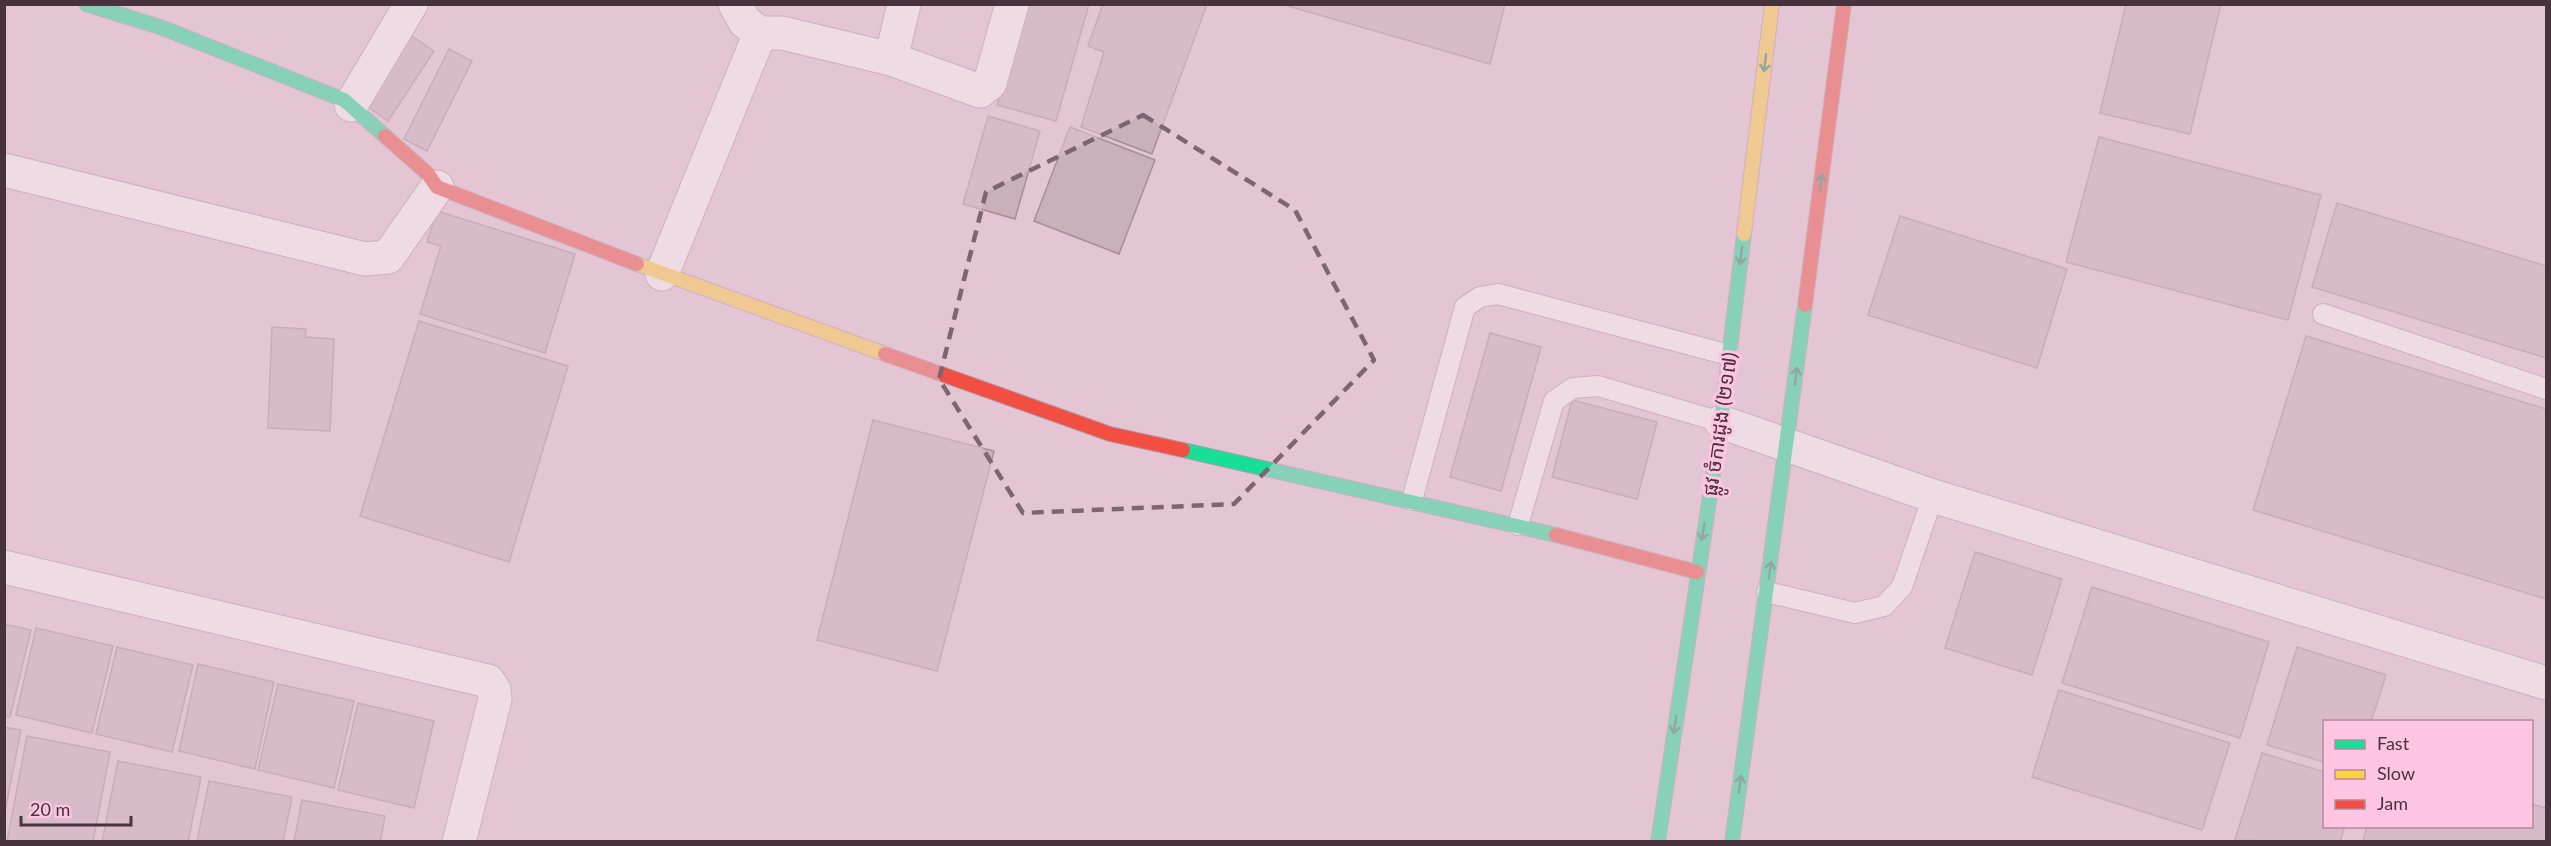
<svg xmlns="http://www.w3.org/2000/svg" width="2551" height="846" viewBox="0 0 2551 846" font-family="Lato,'Noto Sans Khmer',sans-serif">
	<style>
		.building { fill: #cab0ba; stroke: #a68f98; stroke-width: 1.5 }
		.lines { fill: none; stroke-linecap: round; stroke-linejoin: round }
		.lane-casing { stroke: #b098a5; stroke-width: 22 }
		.street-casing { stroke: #b098a5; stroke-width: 35 }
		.fast-casing { stroke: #b098a5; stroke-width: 16 }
		.slow-casing { stroke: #b098a5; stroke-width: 16 }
		.jam-casing { stroke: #b098a5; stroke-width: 16 }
		.lane { stroke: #fbf6f9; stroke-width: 20 }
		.street { stroke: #fbf6f9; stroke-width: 33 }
		.fast { stroke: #16e098; stroke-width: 14 }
		.slow { stroke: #ffcf43; stroke-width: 14 }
		.jam { stroke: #f24e42; stroke-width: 14 }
		.oneway { stroke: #328066 }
		.marked { fill: none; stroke: #7e6572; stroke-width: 4.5; stroke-dasharray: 12 8; stroke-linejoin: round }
		.labels { text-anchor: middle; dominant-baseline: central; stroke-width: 6; stroke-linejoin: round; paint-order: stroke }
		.street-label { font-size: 20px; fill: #48323e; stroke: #fec5e2 }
	</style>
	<rect width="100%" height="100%" fill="#e3c5d4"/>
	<g class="building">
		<polygon points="1025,4 1089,4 1056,121 997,105"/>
		<polygon points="1103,4 1207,4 1152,154 1081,127 1104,52 1088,46"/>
		<polygon points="1281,4 1505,4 1490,64"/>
		<polygon points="2126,4 2221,4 2190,134 2100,113"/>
		<polygon points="410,35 434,51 388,121 364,104"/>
		<polygon points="449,49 472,61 427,151 404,139"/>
		<polygon points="988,116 1040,131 1015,219 963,204"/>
		<polygon points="1070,127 1155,160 1119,254 1034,221"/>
		<polygon points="2099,137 2321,195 2288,320 2066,262"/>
		<polygon points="2337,203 2546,266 2546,358 2312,287"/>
		<polygon points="437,211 575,254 545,353 420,314 441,246 427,242"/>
		<polygon points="1900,216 2067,269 2037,368 1868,315"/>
		<polygon points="419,321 568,366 509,562 360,516"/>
		<polygon points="272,327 306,329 305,337 334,339 330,431 268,428"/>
		<polygon points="1490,333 1541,347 1501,491 1450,477"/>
		<polygon points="2306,336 2546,409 2546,599 2253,510"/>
		<polygon points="1572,400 1657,422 1637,499 1552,477"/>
		<polygon points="873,420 994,451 937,671 817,640"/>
		<polygon points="1975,552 2062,579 2032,675 1945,648"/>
		<polygon points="2092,587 2269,642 2240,738 2062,683"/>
		<polygon points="4,624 31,630 10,717 4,716"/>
		<polygon points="36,628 113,646 92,733 16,715"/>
		<polygon points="117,647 193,665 172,752 96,734"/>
		<polygon points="2297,647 2386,675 2371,722 2324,722 2324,762 2267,745"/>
		<polygon points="198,664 274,682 255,769 179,751"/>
		<polygon points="278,684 354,701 334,788 258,770"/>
		<polygon points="2059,690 2230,743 2202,830 2032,777"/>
		<polygon points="358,703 434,721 414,808 338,790"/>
		<polygon points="4,727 21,730 4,817"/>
		<polygon points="27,736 110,752 93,842 7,842"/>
		<polygon points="2262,753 2324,772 2324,826 2345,826 2340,842 2235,840"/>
		<polygon points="118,761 201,777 188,842 102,842"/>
		<polygon points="209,781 292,797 283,842 197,842"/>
		<polygon points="302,800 385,816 380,842 294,842"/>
		<polygon points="2532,804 2546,808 2546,842 2363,842 2367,826 2532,826"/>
	</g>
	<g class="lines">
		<defs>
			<g id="lane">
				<polyline points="2323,314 2546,389"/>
				<polyline points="1412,500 1465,307 1480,297 1498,294 1729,355"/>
				<polyline points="1518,525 1554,401 1573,388 1598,386 1721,422"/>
				<polyline points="1767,592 1855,613 1884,606 1902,587 1933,496"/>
			</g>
			<g id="street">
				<polyline points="735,4 745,22 760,33 782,33 891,59 980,91 990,83 1012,4"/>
				<polyline points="891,59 904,4"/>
				<polyline points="351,105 411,4"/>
				<polyline points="4,170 365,259 388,257 437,187"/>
				<polyline points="662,274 760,33"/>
				<polyline points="1721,422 1933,496 2546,683"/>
				<polyline points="4,567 488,681 494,690 495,699 459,842"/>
			</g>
			<g id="fast">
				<polyline points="86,4 163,28 344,100 385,136"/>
				<polyline points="1183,450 1556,535"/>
				<polyline points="1658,842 1721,422 1744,234"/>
				<polyline points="1732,842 1805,305"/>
			</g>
			<g id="slow">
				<polyline points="1744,234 1772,4"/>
				<polyline points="637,264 885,354"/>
			</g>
			<g id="jam">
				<polyline points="385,136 428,174 437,187 637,264"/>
				<polyline points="1805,305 1844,4"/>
				<polyline points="885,354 1110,434 1183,450"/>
				<polyline points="1556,535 1697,572"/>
			</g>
		</defs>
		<use href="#lane" class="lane-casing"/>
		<use href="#street" class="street-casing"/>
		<use href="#fast" class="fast-casing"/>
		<use href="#slow" class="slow-casing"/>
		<use href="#jam" class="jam-casing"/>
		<use href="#lane" class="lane"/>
		<use href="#street" class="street"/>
		<use href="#fast" class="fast"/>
		<use href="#slow" class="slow"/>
		<use href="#jam" class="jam"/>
	</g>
	<defs><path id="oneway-shaft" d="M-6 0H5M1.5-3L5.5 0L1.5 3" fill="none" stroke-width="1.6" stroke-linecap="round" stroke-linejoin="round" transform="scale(1.5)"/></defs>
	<g class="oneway">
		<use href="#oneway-shaft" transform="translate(1765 63) rotate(97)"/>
		<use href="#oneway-shaft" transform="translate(1821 183) rotate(-83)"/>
		<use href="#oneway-shaft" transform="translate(1741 256) rotate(97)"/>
		<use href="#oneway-shaft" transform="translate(1796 376) rotate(-83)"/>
		<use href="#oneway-shaft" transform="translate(1703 532) rotate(99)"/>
		<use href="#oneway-shaft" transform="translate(1770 570) rotate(-82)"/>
		<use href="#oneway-shaft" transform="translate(1675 725) rotate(98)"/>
		<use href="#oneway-shaft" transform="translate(1740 784) rotate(-82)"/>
	</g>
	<path d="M0 0H2551V846H0ZM1143 115 1295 210 1374 360 1234 504 1023 513 939 379 986 192Z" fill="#e3c5d4" fill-opacity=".55" fill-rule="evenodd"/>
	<path class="marked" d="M1143 115 1295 210 1374 360 1234 504 1023 513 939 379 986 192Z"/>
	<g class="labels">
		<g class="street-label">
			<text transform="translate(1719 424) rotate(-82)">ផ្លូវ ចំការដូង (២១៧)</text>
		</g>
	</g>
	<rect width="2551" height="846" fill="none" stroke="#48323e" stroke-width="12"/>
	<rect x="2323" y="720" width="210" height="108" fill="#fec5e2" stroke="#b58aa0" stroke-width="1.5"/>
	<rect x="2335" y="740" width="30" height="9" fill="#16e098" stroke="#b58aa0" stroke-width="1.5"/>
	<text x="2377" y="750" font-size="18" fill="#48323e">Fast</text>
	<rect x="2335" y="770" width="30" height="9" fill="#ffcf43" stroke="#b58aa0" stroke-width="1.5"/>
	<text x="2377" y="780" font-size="18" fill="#48323e">Slow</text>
	<rect x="2335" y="800" width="30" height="9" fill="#f24e42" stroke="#b58aa0" stroke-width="1.5"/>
	<text x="2377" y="810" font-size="18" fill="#48323e">Jam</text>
	<path d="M21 816v9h110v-9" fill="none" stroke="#48323e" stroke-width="3"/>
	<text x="30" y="816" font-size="18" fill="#48323e" stroke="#fec5e2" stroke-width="4.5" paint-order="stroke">20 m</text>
</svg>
